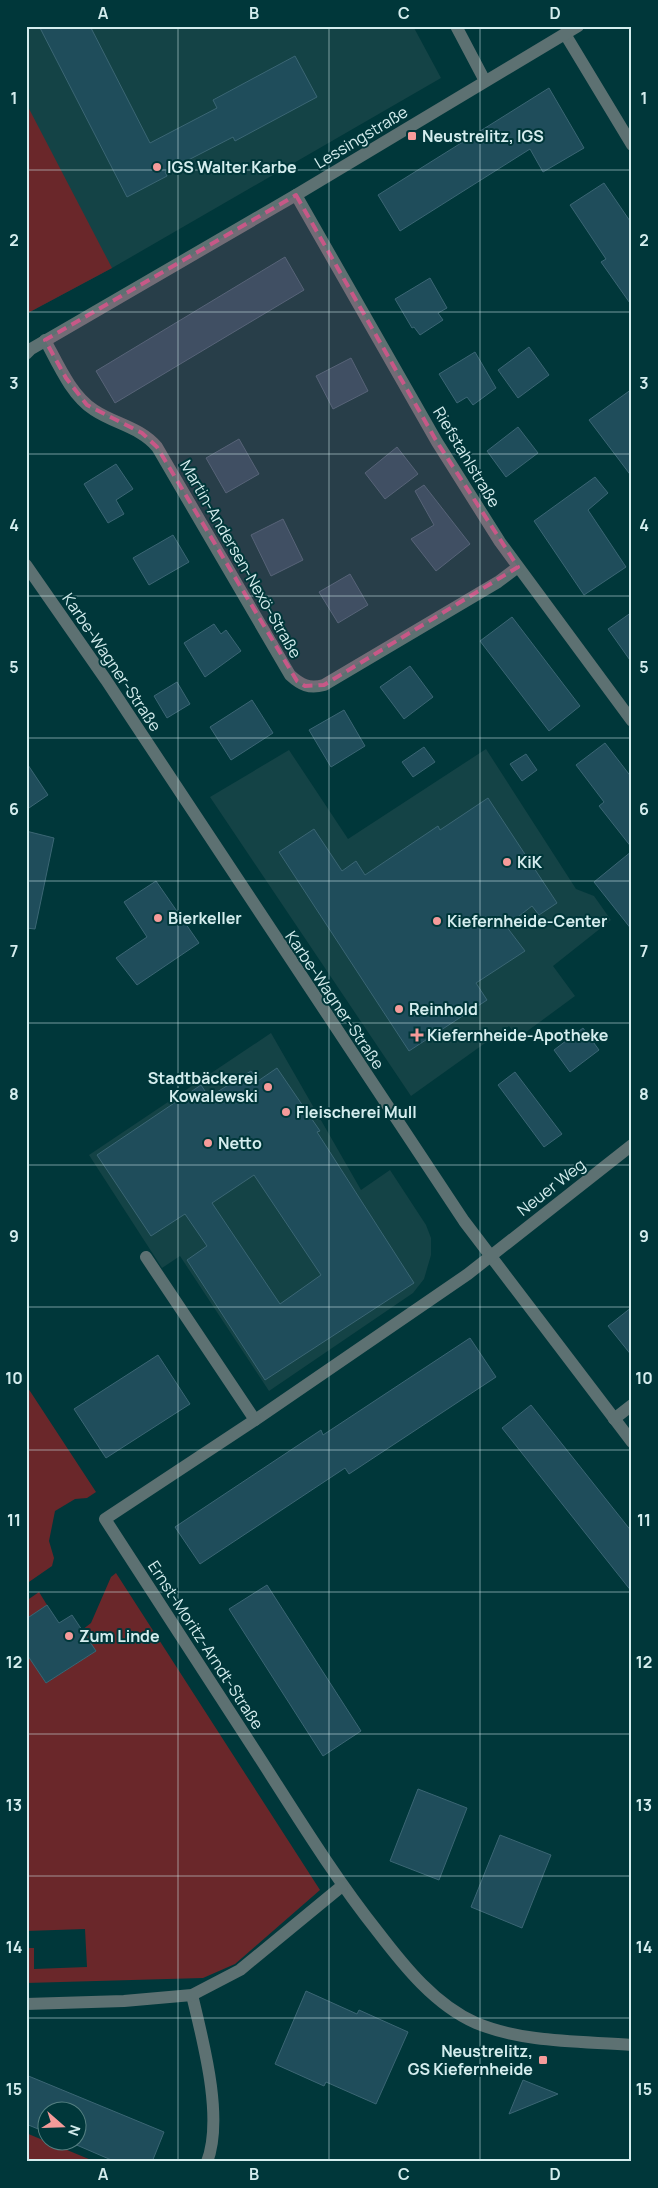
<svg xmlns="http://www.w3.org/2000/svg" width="658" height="2188" viewBox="0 0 658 2188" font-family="Manrope,sans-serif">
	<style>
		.built { fill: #144346 }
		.green { fill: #6a272a }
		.building { fill: #1f4d5b; stroke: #3b6674; fill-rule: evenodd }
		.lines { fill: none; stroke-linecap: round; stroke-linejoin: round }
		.minor { stroke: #5d7172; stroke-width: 12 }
		.marked { fill: #c75887; fill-opacity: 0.2; stroke: #c75887; stroke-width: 4; stroke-dasharray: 10 6; stroke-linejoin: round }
		.grid { fill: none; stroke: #d4edee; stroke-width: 1; stroke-opacity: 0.55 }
		.poi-dot { fill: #f59b9a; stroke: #00373a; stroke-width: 2 }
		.labels { text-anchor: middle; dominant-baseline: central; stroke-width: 4; stroke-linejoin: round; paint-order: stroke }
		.poi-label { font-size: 16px; font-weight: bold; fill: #d4edee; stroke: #00373a; text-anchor: start }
		.street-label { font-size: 16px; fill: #d4edee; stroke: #00373a }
		.neatline { fill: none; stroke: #d4edee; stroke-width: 2 }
		.grid-label { font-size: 16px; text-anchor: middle; font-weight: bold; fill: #d4edee }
	</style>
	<rect width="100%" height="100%" fill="#00373a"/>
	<g class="built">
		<polygon points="26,26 413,26 441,78 112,268 26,314"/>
		<polygon points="486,749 576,889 594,896 611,920 553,966 575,996 518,1038 509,1026 411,1096 210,797 289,750 348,839"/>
		<polygon points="271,1033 361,1190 390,1170 426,1225 431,1238 431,1255 424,1279 413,1293 269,1391 180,1256 162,1268 89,1155"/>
	</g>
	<g class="green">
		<polygon points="26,103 112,268 26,314"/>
		<polygon points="26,1385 96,1492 87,1498 75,1499 55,1511 49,1541 54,1558 52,1566 26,1584"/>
		<polygon points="116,1573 320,1890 235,1964 203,1978 26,1983 26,1948 34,1948 34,1969 87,1967 85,1929 26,1931 26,1653 46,1683 96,1651 82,1630 91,1623 111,1577"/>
		<polygon points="39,1592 47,1605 26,1619 26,1601"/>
		<polygon points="26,2133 96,2162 26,2162"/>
	</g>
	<g class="building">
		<polygon points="39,26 90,26 150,143 217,108 213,100 295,56 317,97 235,141 233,137 165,172 167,176 127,197"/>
		<polygon points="549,88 584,148 543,172 530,149 400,231 378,195"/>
		<polygon points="604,183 632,224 632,306 601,262 606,259 570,205"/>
		<polygon points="285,257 304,290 115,403 96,371"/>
		<polygon points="430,278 447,308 438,313 443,320 420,335 414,327 412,328 395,299"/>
		<polygon points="529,347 549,375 518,398 498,370"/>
		<polygon points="475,352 496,388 473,405 467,397 457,403 439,374"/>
		<polygon points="351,358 368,391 333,409 316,376"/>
		<polygon points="632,389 632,477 589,420"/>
		<polygon points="518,427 538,453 506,477 487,451"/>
		<polygon points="239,439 259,474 226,493 206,458"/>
		<polygon points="397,447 418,474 385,499 365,473"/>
		<polygon points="116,464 133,489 116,500 124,514 108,523 84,484"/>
		<polygon points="595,477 608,493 588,510 626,567 584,595 534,521"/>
		<polygon points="424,485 470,544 436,571 411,539 434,525 415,491"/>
		<polygon points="283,519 303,560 271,576 251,535"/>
		<polygon points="173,535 189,562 149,585 133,558"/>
		<polygon points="350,574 368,605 338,623 319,592"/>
		<polygon points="632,612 632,663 608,629"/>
		<polygon points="512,617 580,706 549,731 480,641"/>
		<polygon points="214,624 221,634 226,630 241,651 205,677 184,643"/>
		<polygon points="410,666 433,697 404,719 380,687"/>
		<polygon points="177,682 190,704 167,718 154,696"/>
		<polygon points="252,700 273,733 231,760 210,727"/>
		<polygon points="344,710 365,746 331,767 309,730"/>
		<polygon points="605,743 632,778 632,848 599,806 604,802 576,765"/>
		<polygon points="424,747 435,762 413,777 402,762"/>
		<polygon points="526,754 537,770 522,781 510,764"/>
		<polygon points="26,762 48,795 26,810"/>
		<polygon points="488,798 557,903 539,915 532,906 506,926 525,951 476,983 487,1000 409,1051 279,852 314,829 342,871 356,861 365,875 438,826 440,830"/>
		<polygon points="26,831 54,838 35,929 26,928"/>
		<polygon points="632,851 632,930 594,882"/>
		<polygon points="156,881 199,943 137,985 116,958 147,937 124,902"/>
		<polygon points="583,1028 599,1050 570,1072 554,1050"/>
		<path d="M277 1068 320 1131 317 1132 414 1283 265 1380 187 1260 207 1246 185 1214 151 1236 97 1155 201 1085 209 1097 251 1071 258 1081ZM254 1175 321 1275 280 1304 212 1203Z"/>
		<polygon points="515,1072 562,1134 544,1147 498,1085"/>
		<polygon points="632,1307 632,1356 608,1326"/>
		<polygon points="470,1338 496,1377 349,1474 345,1468 200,1564 175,1527 321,1430 323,1435"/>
		<polygon points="158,1355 190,1404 106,1458 74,1409"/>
		<polygon points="531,1405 632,1532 632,1592 502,1428"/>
		<polygon points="267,1585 361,1731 323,1756 229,1609"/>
		<polygon points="47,1605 59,1623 72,1615 96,1651 46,1683 26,1653 26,1619"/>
		<polygon points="418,1789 467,1808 439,1880 390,1861"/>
		<polygon points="500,1835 551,1855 522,1928 471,1907"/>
		<polygon points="306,1991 357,2014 359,2010 408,2032 376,2104 326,2082 324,2086 275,2064"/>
		<polygon points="26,2075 164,2132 152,2162 116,2162 65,2140 78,2140 78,2110 48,2110 48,2133 26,2124"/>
		<polygon points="523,2080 558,2094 509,2114"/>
	</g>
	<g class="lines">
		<g class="minor">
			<polyline points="456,26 485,81"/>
			<polyline points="565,34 632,145"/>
			<polyline points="296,195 437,442 500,542 632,721"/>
			<path d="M45 340C58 364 71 395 94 410 115 424 140 427 157 447L290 675C301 685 309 689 324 685L498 582 518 567"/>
			<polyline points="26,354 31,349 296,195 578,26"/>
			<polyline points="26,565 106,680 464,1221 632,1442"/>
			<path d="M632 1145 468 1274 255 1420 105 1519C155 1596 204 1672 254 1749 294 1811 332 1874 378 1932 404 1966 435 2005 476 2023 524 2043 581 2041 632 2045"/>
			<polyline points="146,1257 255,1420"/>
			<polyline points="614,1419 632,1405"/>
			<path d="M192 1995C203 2041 224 2118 207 2162"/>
			<polyline points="26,2004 124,2001 192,1995 240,1970 342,1886"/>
		</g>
	</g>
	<path class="marked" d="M296 195 437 442 518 567 324 685 305 686 297 681 157 447 142 433 87 405 66 378 45 340Z"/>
	<path class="grid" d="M178 26V2162M329 26V2162M480 26V2162M26 170H632M26 312H632M26 454H632M26 596H632M26 738H632M26 881H632M26 1023H632M26 1165H632M26 1307H632M26 1450H632M26 1592H632M26 1734H632M26 1876H632M26 2018H632"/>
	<g class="poi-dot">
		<rect x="407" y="131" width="10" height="10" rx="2.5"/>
		<circle cx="157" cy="167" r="5"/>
		<circle cx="507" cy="862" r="5"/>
		<circle cx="158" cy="918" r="5"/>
		<circle cx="437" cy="921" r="5"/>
		<circle cx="399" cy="1009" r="5"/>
		<path d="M414.5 1027.5h5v5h5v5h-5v5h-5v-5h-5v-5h5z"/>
		<circle cx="268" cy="1087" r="5"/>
		<circle cx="286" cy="1112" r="5"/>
		<circle cx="208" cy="1143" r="5"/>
		<circle cx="69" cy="1636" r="5"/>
		<rect x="538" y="2055" width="10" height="10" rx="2.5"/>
	</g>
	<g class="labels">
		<g class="poi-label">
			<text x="422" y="136">Neustrelitz, IGS</text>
			<text x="167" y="167">IGS Walter Karbe</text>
			<text x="517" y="862">KiK</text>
			<text x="168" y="918">Bierkeller</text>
			<text x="447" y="921">Kiefernheide-Center</text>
			<text x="409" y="1009">Reinhold</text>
			<text x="427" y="1035">Kiefernheide-Apotheke</text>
			<text x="258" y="1078" text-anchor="end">Stadtbäckerei<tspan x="258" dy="18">Kowalewski</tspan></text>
			<text x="296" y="1112">Fleischerei Mull</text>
			<text x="218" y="1143">Netto</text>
			<text x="79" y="1636">Zum Linde</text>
			<text x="533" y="2051" text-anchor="end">Neustrelitz,<tspan x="533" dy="18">GS Kiefernheide</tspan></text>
		</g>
		<g class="street-label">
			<text transform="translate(361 137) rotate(-31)">Lessingstraße</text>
			<text transform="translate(467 457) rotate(59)">Riefstahlstraße</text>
			<text transform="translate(241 559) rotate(60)">Martin-Andersen-Nexö-Straße</text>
			<text transform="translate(112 662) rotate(56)">Karbe-Wagner-Straße</text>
			<text transform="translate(335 1000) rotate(56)">Karbe-Wagner-Straße</text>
			<text transform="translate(551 1187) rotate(-38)">Neuer Weg</text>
			<text transform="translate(206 1645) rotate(57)">Ernst-Moritz-Arndt-Straße</text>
		</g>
	</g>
	<rect width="658" height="2188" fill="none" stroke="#00373a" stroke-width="55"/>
	<g transform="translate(62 2126) rotate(110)"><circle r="24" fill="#00373a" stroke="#558082"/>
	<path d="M0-4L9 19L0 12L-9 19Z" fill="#f59b9a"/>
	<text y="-8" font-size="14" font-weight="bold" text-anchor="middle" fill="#d4edee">N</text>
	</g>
	<rect x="28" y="28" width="602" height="2132" class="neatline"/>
	<g class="grid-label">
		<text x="103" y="19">A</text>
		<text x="254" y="19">B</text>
		<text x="404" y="19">C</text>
		<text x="555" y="19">D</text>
		<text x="14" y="104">1</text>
		<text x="644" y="104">1</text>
		<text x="14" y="246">2</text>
		<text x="644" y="246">2</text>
		<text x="14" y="389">3</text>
		<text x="644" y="389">3</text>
		<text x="14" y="531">4</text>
		<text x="644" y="531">4</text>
		<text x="14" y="673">5</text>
		<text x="644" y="673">5</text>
		<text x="14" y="815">6</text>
		<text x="644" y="815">6</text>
		<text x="14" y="957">7</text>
		<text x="644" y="957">7</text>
		<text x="14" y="1100">8</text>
		<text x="644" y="1100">8</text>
		<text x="14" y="1242">9</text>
		<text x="644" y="1242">9</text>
		<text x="14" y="1384">10</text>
		<text x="644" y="1384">10</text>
		<text x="14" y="1526">11</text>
		<text x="644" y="1526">11</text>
		<text x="14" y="1668">12</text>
		<text x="644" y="1668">12</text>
		<text x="14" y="1811">13</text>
		<text x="644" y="1811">13</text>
		<text x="14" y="1953">14</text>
		<text x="644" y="1953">14</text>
		<text x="14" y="2095">15</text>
		<text x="644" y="2095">15</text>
		<text x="103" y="2180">A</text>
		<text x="254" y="2180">B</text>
		<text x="404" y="2180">C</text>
		<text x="555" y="2180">D</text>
	</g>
</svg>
